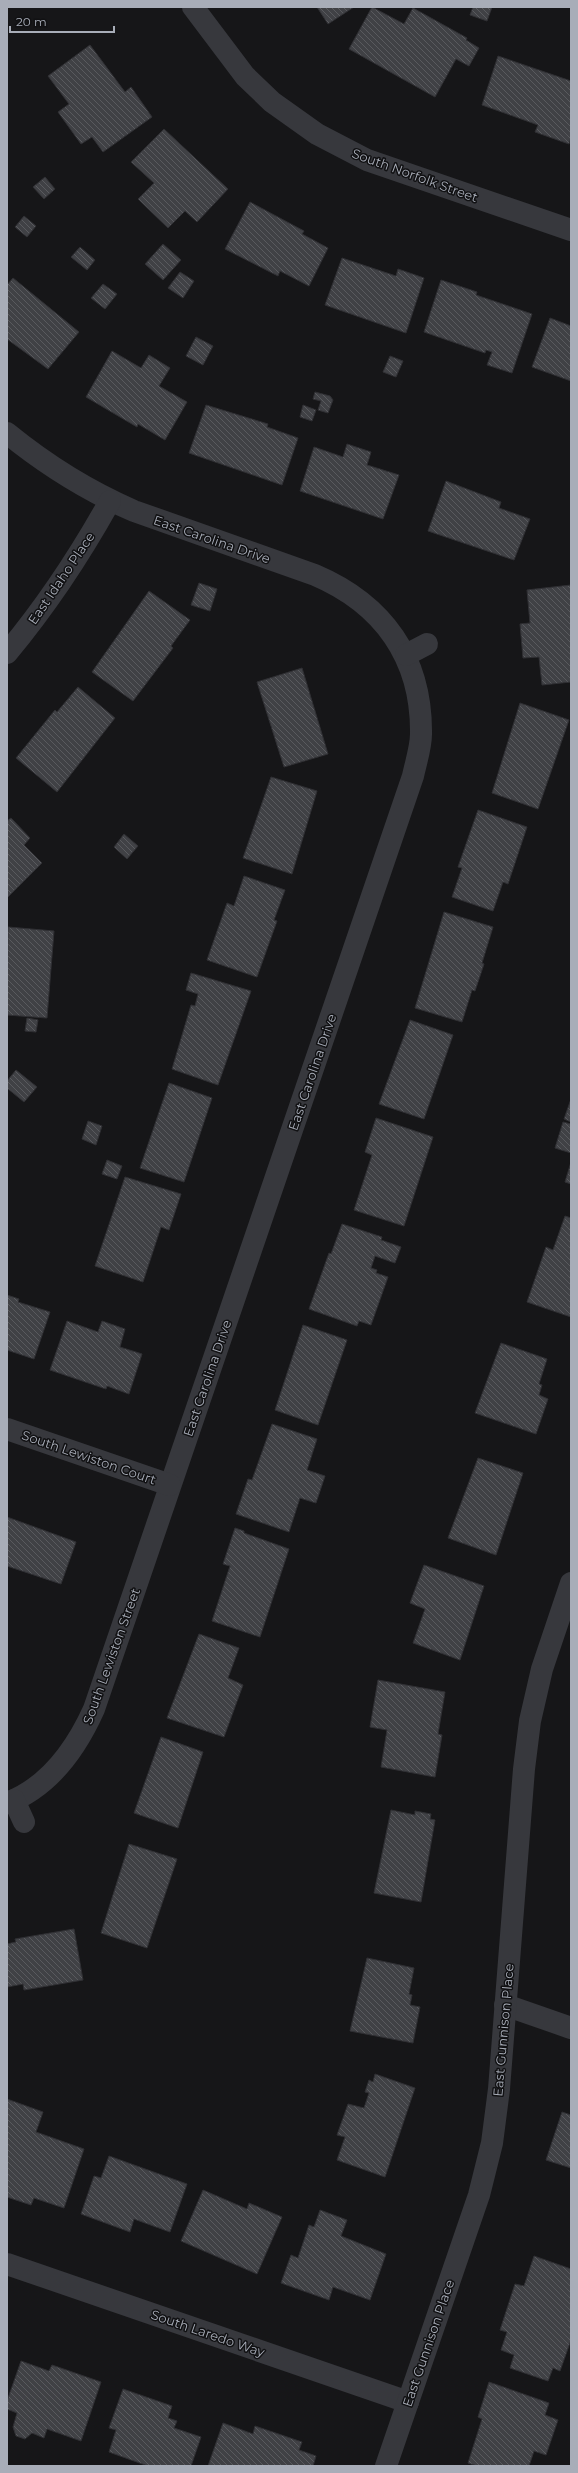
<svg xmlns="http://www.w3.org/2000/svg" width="578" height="2473" viewBox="0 0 578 2473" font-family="Montserrat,sans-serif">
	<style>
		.building { fill: url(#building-back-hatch); stroke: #303034 }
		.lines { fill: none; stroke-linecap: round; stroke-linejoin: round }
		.street { stroke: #37383d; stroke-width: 22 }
		.labels { text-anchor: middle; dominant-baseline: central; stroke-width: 3; stroke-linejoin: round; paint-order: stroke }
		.street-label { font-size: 13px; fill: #a8adb8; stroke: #111113 }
	</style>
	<defs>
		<pattern id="building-back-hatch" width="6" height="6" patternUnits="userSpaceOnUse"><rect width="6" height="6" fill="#404145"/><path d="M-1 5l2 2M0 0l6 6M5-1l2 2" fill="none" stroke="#595a5e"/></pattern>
	</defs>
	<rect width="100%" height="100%" fill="#161618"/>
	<g class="building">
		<polygon points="317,7 354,7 328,24"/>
		<polygon points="372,7 404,24 413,8 467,38 466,40 479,48 469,66 456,59 435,97 349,49"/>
		<polygon points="473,7 492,7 487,21 470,15"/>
		<polygon points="90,45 125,92 131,87 152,117 103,152 92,137 81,144 58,112 69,104 48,76"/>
		<polygon points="498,56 571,81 571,137 569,144 535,132 538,125 482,105"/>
		<polygon points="164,129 228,189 197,222 185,211 168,228 138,199 154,183 131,162"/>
		<polygon points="45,177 55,189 44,199 33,187"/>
		<polygon points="250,202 304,231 302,234 328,248 309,286 280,271 278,276 225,249"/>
		<polygon points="24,216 36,226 27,237 15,227"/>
		<polygon points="163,244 181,260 163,280 145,264"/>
		<polygon points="80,247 95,260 87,270 71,257"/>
		<polygon points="342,258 396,276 398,269 424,278 406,333 325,305"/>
		<polygon points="180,272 194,281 183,298 168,288"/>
		<polygon points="13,278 79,332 48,369 7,339 7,285"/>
		<polygon points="441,280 477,292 476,295 532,314 512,373 487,365 492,352 486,350 485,353 424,332"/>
		<polygon points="103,284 117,294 105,309 91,298"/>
		<polygon points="550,318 571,326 571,381 532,367"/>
		<polygon points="196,337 213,346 203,365 186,356"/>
		<polygon points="112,351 141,368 149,355 170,368 159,386 187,402 165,440 138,424 137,427 86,397"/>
		<polygon points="390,356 403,361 396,377 383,372"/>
		<polygon points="315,392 330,396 333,400 328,413 318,410 321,401 313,399"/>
		<polygon points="206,405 268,424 267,427 298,438 282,485 189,453"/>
		<polygon points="303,405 316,410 312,421 300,417"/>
		<polygon points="347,444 371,452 367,465 399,475 383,519 300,491 314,447 343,457"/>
		<polygon points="446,481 501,502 499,508 530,519 514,560 428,531"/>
		<polygon points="199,583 217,589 210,611 191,605"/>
		<polygon points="571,585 571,682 542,685 539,657 523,658 520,624 530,623 527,590"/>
		<polygon points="149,591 190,620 171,646 173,648 133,701 92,672"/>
		<polygon points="302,668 328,754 284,767 257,682"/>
		<polygon points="78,687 115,718 57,792 16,758 55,710 57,712"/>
		<polygon points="520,703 569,720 538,809 492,793"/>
		<polygon points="271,777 317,791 292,874 243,858"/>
		<polygon points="478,810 527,827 508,884 503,882 493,911 452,897 462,868 458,867"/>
		<polygon points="11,818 30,838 24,845 42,863 7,898 7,821"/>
		<polygon points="124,834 138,846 127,859 114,847"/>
		<polygon points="244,876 285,890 274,920 277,921 257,977 207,960 227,903 234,906"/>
		<polygon points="444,912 493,927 482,963 484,964 475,991 472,990 462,1022 415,1008"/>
		<polygon points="8,927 54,931 47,1018 7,1015"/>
		<polygon points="191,973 251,991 218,1085 172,1069 191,1005 195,1006 198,994 186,990"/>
		<polygon points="27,1018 38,1020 36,1032 25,1031"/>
		<polygon points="410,1020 453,1035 424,1119 379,1104"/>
		<polygon points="16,1070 37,1087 24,1102 7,1088 7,1081"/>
		<polygon points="169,1083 212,1098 184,1182 140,1168"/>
		<polygon points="571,1099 571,1122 564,1119"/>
		<polygon points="376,1118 433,1137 404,1226 354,1210 372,1155 365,1152"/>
		<polygon points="88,1121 102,1126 96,1145 82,1139"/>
		<polygon points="563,1122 571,1124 571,1153 555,1148"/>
		<polygon points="107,1160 122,1166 117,1179 102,1174"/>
		<polygon points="571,1162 571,1184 565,1182"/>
		<polygon points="125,1177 181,1194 169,1230 161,1227 143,1282 95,1266"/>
		<polygon points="565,1216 571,1218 571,1317 527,1302 546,1247 553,1250"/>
		<polygon points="342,1224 382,1237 381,1240 401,1247 395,1263 375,1256 371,1268 377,1270 376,1273 388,1277 371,1325 359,1321 357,1326 309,1309 329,1253 331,1254"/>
		<polygon points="7,1295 19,1299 18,1302 50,1312 34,1359 7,1350"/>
		<polygon points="67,1321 98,1332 102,1321 125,1329 120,1347 142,1354 129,1394 107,1386 106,1389 50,1370"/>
		<polygon points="303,1325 347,1340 318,1425 275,1410"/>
		<polygon points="501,1343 547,1359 539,1384 542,1385 539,1395 548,1399 536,1434 475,1413"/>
		<polygon points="272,1424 317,1439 307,1470 325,1476 316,1503 300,1498 289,1532 236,1514 248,1479 252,1480"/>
		<polygon points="478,1458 523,1473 496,1555 448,1538"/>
		<polygon points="7,1517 76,1542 61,1584 7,1566"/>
		<polygon points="235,1528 244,1531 244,1533 289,1549 260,1637 212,1621 230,1566 223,1564"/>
		<polygon points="424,1565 484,1586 460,1660 413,1643 425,1609 410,1603"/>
		<polygon points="199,1634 239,1648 228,1678 243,1685 224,1737 167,1718"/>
		<polygon points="378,1680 445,1692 438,1734 442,1735 435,1777 381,1767 387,1730 370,1727"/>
		<polygon points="161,1737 203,1752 178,1828 134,1813"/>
		<polygon points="391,1810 415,1815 415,1811 431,1814 430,1819 435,1820 421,1902 374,1893"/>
		<polygon points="129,1844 177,1859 147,1948 101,1933"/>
		<polygon points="74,1929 83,1980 24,1990 23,1984 7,1987 7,1944 16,1942 15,1939"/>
		<polygon points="367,1958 414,1968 409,1994 412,1995 410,2005 420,2007 413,2043 350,2031"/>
		<polygon points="375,2074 415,2088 385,2177 337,2160 345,2137 337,2135 348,2104 364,2108 369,2093 365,2092 369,2080 373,2082"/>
		<polygon points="7,2099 43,2112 36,2132 84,2149 64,2208 34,2198 31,2205 7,2197"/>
		<polygon points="562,2112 571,2115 571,2168 546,2160"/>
		<polygon points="109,2156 187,2184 170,2232 134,2219 130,2232 81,2214 94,2176 101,2178"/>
		<polygon points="203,2190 247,2209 249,2203 282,2217 257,2274 181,2241"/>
		<polygon points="320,2210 347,2220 341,2236 386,2254 370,2300 333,2287 329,2300 281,2283 291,2255 298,2258 309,2225 314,2227"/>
		<polygon points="534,2256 571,2269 571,2340 560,2371 553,2368 548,2381 510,2368 514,2355 501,2350 507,2332 500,2330 515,2284 524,2286"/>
		<polygon points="21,2361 49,2371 52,2365 101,2382 81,2441 47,2429 44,2438 32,2433 25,2439 16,2436 13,2427 17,2413 7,2409 7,2401"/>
		<polygon points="489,2382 549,2403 545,2415 558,2420 546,2455 534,2451 529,2466 477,2466 468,2463 482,2419 478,2417"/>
		<polygon points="123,2389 172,2406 168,2418 177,2421 174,2428 201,2437 191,2466 148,2466 109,2452 116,2430 109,2428"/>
		<polygon points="223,2423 253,2434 255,2426 302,2442 299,2450 316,2456 313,2466 208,2466"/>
	</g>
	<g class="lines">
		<g class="street">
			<polyline points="193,7 245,76 272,102 317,134 367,160 571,230"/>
			<path d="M7 433C45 464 88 491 134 511L315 575C383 604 422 658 421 734 421 747 416 762 413 776L94 1709C76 1749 49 1787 7 1803"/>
			<path d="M7 653C47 605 80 555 110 501"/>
			<polyline points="406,655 427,644"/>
			<polyline points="7,1429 170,1485"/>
			<polyline points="14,1800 24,1822"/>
			<polyline points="505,2005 571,2028"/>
			<polyline points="7,2264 408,2402"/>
			<polyline points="386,2466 479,2195 492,2143 499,2089 524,1769 530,1721 542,1669 571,1583"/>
		</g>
	</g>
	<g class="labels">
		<g class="street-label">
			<text transform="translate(415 175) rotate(20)">South Norfolk Street</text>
			<text transform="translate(212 539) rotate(19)">East Carolina Drive</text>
			<text transform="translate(61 578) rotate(-56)">East Idaho Place</text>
			<text transform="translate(312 1072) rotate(-71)">East Carolina Drive</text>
			<text transform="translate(207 1378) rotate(-71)">East Carolina Drive</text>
			<text transform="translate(89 1457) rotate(19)">South Lewiston Court</text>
			<text transform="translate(111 1656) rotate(-70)">South Lewiston Street</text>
			<text transform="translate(503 2030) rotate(-85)">East Gunnison Place</text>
			<text transform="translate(208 2333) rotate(19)">South Laredo Way</text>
			<text transform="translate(428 2343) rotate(-71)">East Gunnison Place</text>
		</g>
	</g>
	<rect width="578" height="2473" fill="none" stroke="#a8adb8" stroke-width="16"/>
	<path d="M10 26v6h104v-6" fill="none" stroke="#a8adb8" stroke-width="2"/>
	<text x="16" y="26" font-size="12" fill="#a8adb8" stroke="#111113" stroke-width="3" paint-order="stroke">20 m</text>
</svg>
